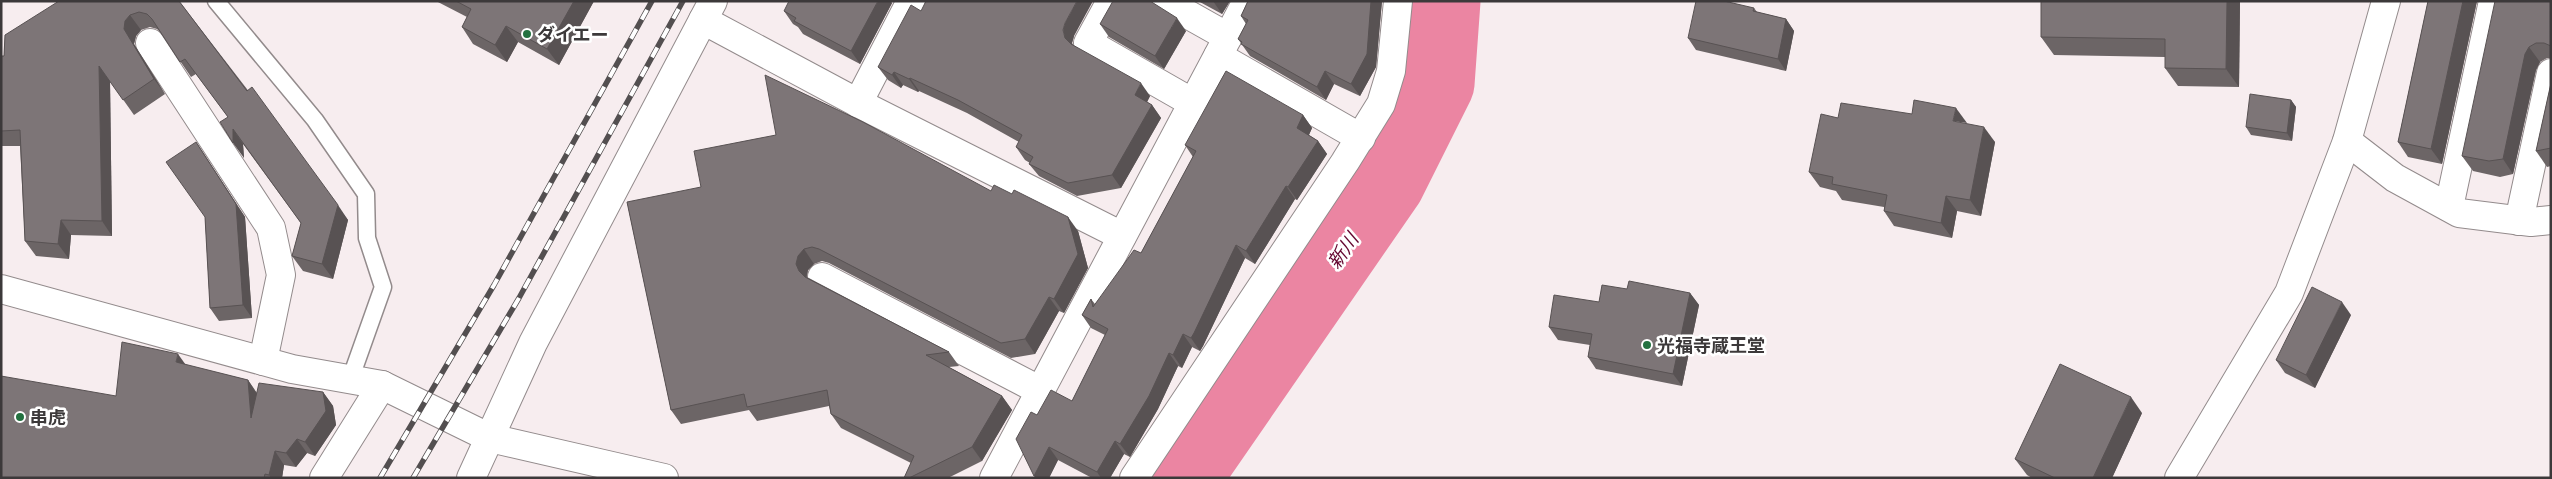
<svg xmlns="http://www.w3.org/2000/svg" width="2552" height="479" viewBox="0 0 2552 479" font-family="Poppins,'Noto Sans JP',sans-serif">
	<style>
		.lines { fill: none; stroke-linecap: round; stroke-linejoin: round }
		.river { stroke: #eb85a2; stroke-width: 71 }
		.service-casing { stroke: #938b8c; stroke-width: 19 }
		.minor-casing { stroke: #938b8c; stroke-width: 30 }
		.tertiary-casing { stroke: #938b8c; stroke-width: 30 }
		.service { stroke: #fff; stroke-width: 16 }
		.minor { stroke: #fff; stroke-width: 28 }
		.tertiary { stroke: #fff; stroke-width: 28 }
		.rail-casing { stroke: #534f50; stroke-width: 5.5 }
		.rail { stroke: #fff; stroke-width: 4; stroke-dasharray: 11; stroke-linecap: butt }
		.wall { fill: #6c6566 }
		.shaded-wall { fill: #585253 }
		.building { fill: #7d7577; stroke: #585253 }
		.poi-dot { fill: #237140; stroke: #fff; stroke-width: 2 }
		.labels { text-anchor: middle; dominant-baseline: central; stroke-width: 5; stroke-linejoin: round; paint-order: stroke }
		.poi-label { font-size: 18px; font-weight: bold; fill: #3c393a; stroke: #fff; text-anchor: start }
		.water-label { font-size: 19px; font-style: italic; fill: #650730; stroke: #fff }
	</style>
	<rect width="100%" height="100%" fill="#f7edef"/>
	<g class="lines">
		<polyline class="river" points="1186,478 1389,184 1439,84 1445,1"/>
		<defs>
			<polyline id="service" points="216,1 315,120 366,194 367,238 383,287 350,380"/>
			<g id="minor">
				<polyline points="1111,1 1088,43 1193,103"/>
				<polyline points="1164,1 1228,37"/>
				<polyline points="703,20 858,103 1122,236"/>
				<polyline points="150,43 271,228 281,275 263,361"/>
				<polyline points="1218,56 1361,138"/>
				<polyline points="858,103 911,1"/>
				<polyline points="2347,141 2395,178 2459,213 2531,222 2551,220"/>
				<polyline points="2449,207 2493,1"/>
				<polyline points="2519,221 2551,73"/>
				<polyline points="822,277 1041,391"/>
				<polyline points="1,289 292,369 382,385 490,438 664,478"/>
				<polyline points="324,478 382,385"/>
				<polyline points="471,478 533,343 713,1"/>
				<polyline points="994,478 1247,1"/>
				<polyline points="1134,478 1345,162 1381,104 1391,71 1398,1"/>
			</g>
			<polyline id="tertiary" points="2179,478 2289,293 2347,141 2386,1"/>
		</defs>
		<use href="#service" class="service-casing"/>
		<use href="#minor" class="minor-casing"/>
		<use href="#tertiary" class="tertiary-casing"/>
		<use href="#service" class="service"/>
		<use href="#minor" class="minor"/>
		<use href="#tertiary" class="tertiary"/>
		<defs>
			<g id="rail">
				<polyline points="380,478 494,285 652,1"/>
				<polyline points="413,478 519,298 683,1"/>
			</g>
		</defs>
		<use href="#rail" class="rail-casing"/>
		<use href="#rail" class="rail"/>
	</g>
	<g class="wall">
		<polygon points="179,1 348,220 333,279 303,271 292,256 301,223 243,144 244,158 228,117 196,74 191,77 161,33 157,29 150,27 141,30 136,36 134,44 165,94 134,115 110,81 112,236 71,235 69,259 36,256 25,241 20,146 1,146 1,56 4,56 5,35"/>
		<polygon points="436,1 594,1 559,65 518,42 507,62 473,44 462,27 467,17"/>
		<polygon points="1198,1 1230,1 1222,14"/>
		<polygon points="1248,1 1382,1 1376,67 1360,96 1334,84 1326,100 1250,56 1238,39 1246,24 1241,16"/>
		<polygon points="2240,1 2239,87 2178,86 2165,68 2165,57 2054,55 2041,37"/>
		<polygon points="2428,1 2477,1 2442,164 2408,157 2398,142"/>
		<polygon points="2551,1 2551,58 2547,58 2540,62 2536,70 2513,174 2500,177 2473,171 2462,156"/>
		<polygon points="892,3 860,64 803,34 798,27 793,24 784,11"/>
		<polygon points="1754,8 1757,12 1786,19 1794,31 1786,71 1696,50 1688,38"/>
		<polygon points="921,11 1074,36 1072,43 1073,45 1150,96 1147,102 1152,105 1161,118 1121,188 1077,196 1039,176 1029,164 1030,163 1025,160 1016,147 1019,142 967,113 919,91 918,92 903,85 901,88 888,80 878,67"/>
		<polygon points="1100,24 1186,31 1164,69 1109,37"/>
		<polygon points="2551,83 2551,166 2547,167 2536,151"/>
		<polygon points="2291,100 2296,107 2292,141 2251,135 2246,127"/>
		<polygon points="1303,115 1312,128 1309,135 1318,141 1327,154 1297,200 1295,199 1255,264 1245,258 1203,346 1200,351 1192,347 1182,368 1178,366 1158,409 1130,457 1124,454 1110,478 1092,478 1058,460 1049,478 1036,478 1034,476 1037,415 1072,401 1105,335 1091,328 1082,315 1091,299 1095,304 1141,253 1193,157 1185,145"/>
		<polygon points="1838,118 1967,124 1995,142 1981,216 1957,211 1952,238 1894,226 1884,211 1884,207 1842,200 1836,191 1820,187 1809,172"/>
		<polygon points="196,142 245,217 252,318 219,321 210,308 205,217"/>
		<polygon points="991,191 1078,231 1088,268 1064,313 1059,311 1035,354 1011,358 829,263 822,261 814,264 808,270 807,277 949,352 959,366 949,367 1002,396 1012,410 982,461 948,478 904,478 911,463 841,428 831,414 829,406 757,421 749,410 681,424 671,410 627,202"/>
		<polygon points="1627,289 1690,293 1699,305 1682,386 1596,369 1588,357 1590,345 1558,340 1549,327 1599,302"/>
		<polygon points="2351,315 2315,388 2285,373 2276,360"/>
		<polygon points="185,365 248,380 257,393 323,392 333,406 336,425 315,456 307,453 296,467 284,465 282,478 1,478 116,396"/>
		<polygon points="2142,413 2112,478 2032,478 2027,475 2015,459"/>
	</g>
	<g class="shaded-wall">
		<polygon points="574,1 594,1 559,65 547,49"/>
		<polygon points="878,1 891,1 892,3 860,64 851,51"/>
		<polygon points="1077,1 1093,1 1074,36 1072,43 1074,51 1065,38 1063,30 1065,23"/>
		<polygon points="1213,1 1230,1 1222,14"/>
		<polygon points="1371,1 1382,1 1376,67 1360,96 1351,84"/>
		<polygon points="2227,1 2240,1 2239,87 2226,69"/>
		<polygon points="2463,1 2477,1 2442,164 2431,149"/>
		<polygon points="130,15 141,30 136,36 134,44 165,94 154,79 124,29 125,21"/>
		<polygon points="1177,18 1186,31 1164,69 1155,56"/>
		<polygon points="1786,19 1794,31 1786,71 1778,59"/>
		<polygon points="506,26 518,42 507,62 495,45"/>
		<polygon points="2529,47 2540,62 2536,70 2513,174 2503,159 2525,54"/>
		<polygon points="99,66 110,81 112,236 102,221"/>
		<polygon points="1325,71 1334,84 1326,100 1317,87"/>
		<polygon points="894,72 903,85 901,88 892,75"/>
		<polygon points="910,78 919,91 918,92 909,79"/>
		<polygon points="1141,83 1150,96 1144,108 1135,95"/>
		<polygon points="2291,100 2296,107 2292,141 2287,133"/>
		<polygon points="1152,105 1161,118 1121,188 1112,175"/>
		<polygon points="1956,108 1967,123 1953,121"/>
		<polygon points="1303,115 1312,128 1306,141 1297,128"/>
		<polygon points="1984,127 1995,142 1981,216 1970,200"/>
		<polygon points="233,129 243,144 244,158 233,143"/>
		<polygon points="1318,141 1327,154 1297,200 1288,187"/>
		<polygon points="196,142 245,217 252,318 243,305"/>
		<polygon points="1286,186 1295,199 1255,264 1246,251"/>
		<polygon points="1946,196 1957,211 1952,238 1941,223"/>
		<polygon points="338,205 348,220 333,279 322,264"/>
		<polygon points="1068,217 1078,231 1088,268 1064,313 1054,299"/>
		<polygon points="61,220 71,235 69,259 58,244"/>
		<polygon points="1236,245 1245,258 1203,346 1200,351 1191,338"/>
		<polygon points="804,249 814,264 808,270 806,278 799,271 796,264 798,256"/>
		<polygon points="1690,293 1699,305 1682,386 1673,374"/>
		<polygon points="1049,297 1059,311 1035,354 1025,339"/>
		<polygon points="2342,302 2351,315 2315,388 2306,375"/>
		<polygon points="1183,334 1192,347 1182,368 1173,355"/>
		<polygon points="1169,353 1178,366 1158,409 1130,457 1120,444"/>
		<polygon points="178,354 188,368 176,362"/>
		<polygon points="248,380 257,394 251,418"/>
		<polygon points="323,392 333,406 336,425 315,456 305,442"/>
		<polygon points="1002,396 1012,410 982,461 972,447"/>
		<polygon points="2131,397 2142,413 2112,478 2093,478"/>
		<polygon points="297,439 307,453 296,467 286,453"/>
		<polygon points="1115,441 1124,454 1110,478 1101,478 1097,472"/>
		<polygon points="1049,447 1058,460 1049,478 1036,478 1034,476"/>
		<polygon points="275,451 284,465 282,478 271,478 269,475"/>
	</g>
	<g class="building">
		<polygon points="59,1 179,1 247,91 252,87 338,205 322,264 292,256 301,223 233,129 233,143 220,122 228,117 185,59 180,62 152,19 147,14 139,12 130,15 125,21 124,29 154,79 123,100 99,66 102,221 61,220 58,244 25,241 20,130 1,131 1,56 4,56 5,35"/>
		<polygon points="456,1 574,1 547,49 506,26 495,45 462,27 471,9"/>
		<polygon points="789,1 878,1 851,51 794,21 796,18 784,11"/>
		<polygon points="926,1 1077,1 1065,23 1063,30 1065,38 1071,44 1141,83 1135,95 1152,105 1112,175 1068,183 1029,164 1033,157 1016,147 1022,135 958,100 910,78 909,79 894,72 892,75 878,67 911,5 921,11"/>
		<polygon points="1113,1 1150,1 1177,18 1155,56 1100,24"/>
		<polygon points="1248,1 1371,1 1367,54 1351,84 1325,71 1317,87 1241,44 1242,42 1238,39 1248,20 1241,16"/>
		<polygon points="1696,1 1724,1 1754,8 1753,11 1786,19 1778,59 1688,38"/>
		<polygon points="2041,1 2227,1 2226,69 2165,68 2165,39 2041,37"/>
		<polygon points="2428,1 2463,1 2431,149 2398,142"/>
		<polygon points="2495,1 2551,1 2551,46 2544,43 2536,43 2529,47 2525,54 2503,159 2489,161 2462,156"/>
		<polygon points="1226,71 1303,115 1297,128 1318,141 1288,187 1286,186 1246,251 1236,245 1194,333 1191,338 1183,334 1173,355 1169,353 1149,396 1120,444 1115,441 1097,472 1049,447 1034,476 1016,439 1031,412 1037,415 1051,390 1072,401 1108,329 1082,315 1091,299 1093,307 1134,250 1141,253 1196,151 1185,145"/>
		<polygon points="765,75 863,122 991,191 994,185 1012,194 1014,190 1068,217 1078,254 1054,299 1049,297 1025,339 1001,343 819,249 812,247 804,249 798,256 796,264 799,271 805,277 949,352 926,355 1002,396 972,447 909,478 904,478 914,456 831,414 827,390 747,407 744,394 671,410 627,202 701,187 694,151 776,135"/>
		<polygon points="2551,83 2551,148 2536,151"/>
		<polygon points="2250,94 2291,100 2287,133 2246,127"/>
		<polygon points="1914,100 1956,108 1953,121 1984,127 1970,200 1946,196 1941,223 1884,211 1887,195 1832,184 1833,177 1809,172 1821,114 1838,118 1841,103 1912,114"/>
		<polygon points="196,142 236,204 243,305 210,308 205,217 166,162"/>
		<polygon points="1629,281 1690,293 1673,374 1588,357 1592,334 1549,327 1554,295 1599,302 1602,285 1627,289"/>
		<polygon points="2312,287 2342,302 2306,375 2276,360"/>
		<polygon points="122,342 178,354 176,362 248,380 251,418 259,383 323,392 326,411 305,442 297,439 286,453 275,451 269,475 265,474 264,478 1,478 1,376 116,396"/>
		<polygon points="2060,364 2131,397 2093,478 2055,478 2015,459"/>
	</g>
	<g class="poi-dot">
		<circle cx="527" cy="34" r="5"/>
		<circle cx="1647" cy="345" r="5"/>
		<circle cx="20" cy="417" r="5"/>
	</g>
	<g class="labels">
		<g class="poi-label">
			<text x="537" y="34">ダイエー</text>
			<text x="1657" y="345">光福寺蔵王堂</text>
			<text x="30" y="417">串虎</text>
		</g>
		<g class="water-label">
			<text transform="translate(1343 251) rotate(-55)">新川</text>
		</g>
	</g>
	<rect width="2552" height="479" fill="none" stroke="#3c393a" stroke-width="5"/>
</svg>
